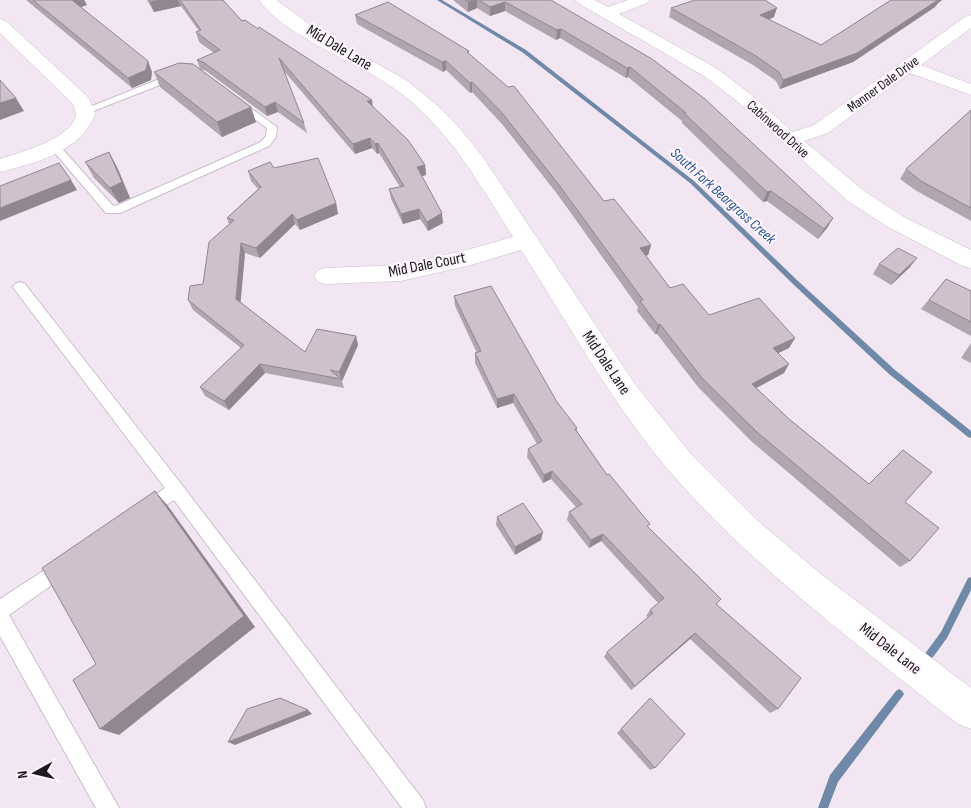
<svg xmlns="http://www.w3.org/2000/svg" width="971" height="808" viewBox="0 0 971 808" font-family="'Sofia Sans Condensed',sans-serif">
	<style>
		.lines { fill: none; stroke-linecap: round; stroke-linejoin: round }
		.stream { fill: #7189a8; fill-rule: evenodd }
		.service-casing { stroke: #c9bfcb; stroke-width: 2 }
		.minor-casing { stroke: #c9bfcb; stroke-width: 1 }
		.service { fill: #fff; fill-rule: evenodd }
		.minor { fill: #fff; fill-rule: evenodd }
		.wall { fill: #b1a6af }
		.shaded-wall { fill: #90878f }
		.building { fill: #cec1cc; stroke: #90878f }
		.labels { text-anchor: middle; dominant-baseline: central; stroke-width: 4.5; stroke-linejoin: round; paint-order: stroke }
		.far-street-label { font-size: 14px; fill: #1c191d; stroke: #fdf4fe }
		.far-water-label { font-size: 15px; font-style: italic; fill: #28588e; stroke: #fdf4fe }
		.street-label { font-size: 16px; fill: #1c191d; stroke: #fdf4fe }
	</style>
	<rect width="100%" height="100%" fill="#f1e6f2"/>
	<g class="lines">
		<g class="stream">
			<polygon points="437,0 442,0 526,50 694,181 798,281 895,370 971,431 971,438 968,437 889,374 794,285 690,183 522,52"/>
			<polygon points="971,577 971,590 947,638 933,657 930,659 927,657 925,654 927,651 941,632 968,578"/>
			<polygon points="899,689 902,691 904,694 902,697 838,782 828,808 818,808 830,775 896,691"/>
		</g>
		<defs>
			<g id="service">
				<polygon points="177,72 180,73 180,77 91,112 87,113 82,110"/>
				<polygon points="238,99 277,127 276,137 269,146 120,213 106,213 49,146 50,144 58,144 113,206 118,205 261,142 266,136 267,128 234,104 234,100"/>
				<polygon points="20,282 25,284 182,485 423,800 426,808 402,808 174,500 146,518 140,515 138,510 140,505 165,488 15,290 13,287 15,284"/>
				<polygon points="63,558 69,561 72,567 69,573 9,615 119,808 96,808 0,636 0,599"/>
			</g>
			<g id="minor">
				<path d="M259 0H276L320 32 406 80 438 106 457 125 482 156 637 387 691 454 758 521 822 575 971 688V729L958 724C858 645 755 569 671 473 613 405 569 325 521 250L467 266 401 281 326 284 318 282 314 276 318 270 326 268 401 265 467 250 513 237C479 183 448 127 395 89 358 62 284 36 259 0Z"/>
				<polygon points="575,0 594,0 608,7 628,0 650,0 647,3 619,14 716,68 749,93 793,132 814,125 965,17 971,15 971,28 921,65 971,84 971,95 910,73 828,133 804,141 864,191 904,217 971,250 971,268 963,266 888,227 848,201 737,101 704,76 578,3"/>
				<path d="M0 19 6 21 89 98 95 114C82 151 34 164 0 172V159C19 153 73 138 76 115 76 112 74 107 73 104L0 33Z"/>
			</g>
		</defs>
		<use href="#service" class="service-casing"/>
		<use href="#minor" class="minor-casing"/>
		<use href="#service" class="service"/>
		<use href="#minor" class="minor"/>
	</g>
	<g class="wall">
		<polygon points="26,0 84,0 87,5 81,7 152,72 151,80 132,88"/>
		<polygon points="147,0 223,0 242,21 372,106 425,165 426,175 422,176 443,223 428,231 420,219 403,224 391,199 389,189 400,187 379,153 377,154 372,148 355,154 284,71 304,123 307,133 278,112 267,116 206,71 200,69 197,60 214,53 199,42 196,32 199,31 181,6 154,12"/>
		<polygon points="453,0 551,0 833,218 827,228 818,239 767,201 763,202 682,123 682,121 628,77 626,78 560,38 556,40 505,11 490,16 477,8 468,12"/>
		<polygon points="891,0 942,0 938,3 935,7 853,62 780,89 776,81 753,65 669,17 671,8 774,17 768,20 821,45"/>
		<polygon points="355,15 469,51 469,54 604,201 651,245 648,255 646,256 670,288 709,315 795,338 789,348 778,353 784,373 756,388 789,419 869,484 905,502 910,561 900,567 751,441 698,387 657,334 655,334 637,311 638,307 558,195 502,124 472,92 470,93 446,70 443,72 357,24"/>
		<polygon points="154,72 256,122 222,137 160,87"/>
		<polygon points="971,110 971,221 915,190 900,179 906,169"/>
		<polygon points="85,162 117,167 130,198 119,203 94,178"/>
		<polygon points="274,168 336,203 338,214 300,230 295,224 260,258 245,253 240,303 305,352 356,336 358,345 342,381 344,388 265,373 229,410 205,396 200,387 241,348 193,310 188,300 203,284 229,224 227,218 258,189 251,181 248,171"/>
		<polygon points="917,258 909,268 891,285 873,274 879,264"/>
		<polygon points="946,279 971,291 971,336 921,309"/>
		<polygon points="454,296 557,402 577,428 577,431 607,475 648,527 721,599 717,604 778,709 770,713 690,639 631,690 604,657 607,652 648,617 646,616 650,610 658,603 601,541 589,548 567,520 569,512 576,507 551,479 543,483 527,457 528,449 537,444 513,403 497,408 475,363 475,353 477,353 455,306"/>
		<polygon points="971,343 971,363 961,358"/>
		<polygon points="497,517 541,540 515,555 496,525"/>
		<polygon points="646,702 655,768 650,770 617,733"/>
	</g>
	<g class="shaded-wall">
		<polygon points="71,0 84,0 87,5 76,9"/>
		<polygon points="161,0 178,0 181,6 154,12 150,2"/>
		<polygon points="473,0 477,0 477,8 468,12 468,2"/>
		<polygon points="936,0 942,0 938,3 935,7 853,62 780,89 783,80"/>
		<polygon points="505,2 505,11 490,16 490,7"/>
		<polygon points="777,8 774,17 757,24 760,15"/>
		<polygon points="561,29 560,38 556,40 557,30"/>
		<polygon points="148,61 152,72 151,80 132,88 128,78"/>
		<polygon points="446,61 446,70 443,72 442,62"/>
		<polygon points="630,67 628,77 626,78 627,68"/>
		<polygon points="472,82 472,92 470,93 470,83"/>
		<polygon points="16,98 24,111 0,120 0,103"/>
		<polygon points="372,100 373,109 367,101"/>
		<polygon points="275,102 278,112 267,116 265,107"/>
		<polygon points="251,107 256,122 222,137 217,122"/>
		<polygon points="370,138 372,148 355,154 353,144"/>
		<polygon points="378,143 379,153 377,154 375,144"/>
		<polygon points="109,152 117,167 130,198 119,203 110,188"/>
		<polygon points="425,165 426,175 418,177 417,167"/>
		<polygon points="71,180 77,190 0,221 0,208"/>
		<polygon points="771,191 767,201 763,202 767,192"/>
		<polygon points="336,203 338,214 300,230 297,220"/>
		<polygon points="419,209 420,219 403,224 401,214"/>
		<polygon points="442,213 443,223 428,231 427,222"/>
		<polygon points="292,214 295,224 260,258 256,248"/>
		<polygon points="833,218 827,228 818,239 824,229"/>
		<polygon points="241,243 245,253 240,309 236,299"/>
		<polygon points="651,245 648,255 638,258 640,248"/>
		<polygon points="917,258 909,268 891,285 899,275"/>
		<polygon points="660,324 657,334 655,334 658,325"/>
		<polygon points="356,336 358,345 342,381 339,372"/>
		<polygon points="795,338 789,348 768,358 773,348"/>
		<polygon points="260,364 265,373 229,410 224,401"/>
		<polygon points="789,364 784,373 747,393 752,384"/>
		<polygon points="514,394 513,403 497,408 497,399"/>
		<polygon points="552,471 551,479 543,483 544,475"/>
		<polygon points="155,491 168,506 255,627 119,735 100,729"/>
		<polygon points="543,532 541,540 515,555 515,547"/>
		<polygon points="603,534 601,541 589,548 591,540"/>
		<polygon points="695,633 690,639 631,690 635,686"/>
		<polygon points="308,710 312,714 235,745 228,742"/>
	</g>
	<g class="building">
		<polygon points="33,0 72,0 148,61 146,70 128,78"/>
		<polygon points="149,0 161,0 150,2"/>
		<polygon points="180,0 223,0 242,21 245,20 258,29 259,27 372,100 367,101 408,140 425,165 417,167 442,213 427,222 419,209 401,214 389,189 404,186 378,143 375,144 370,138 353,144 279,58 304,123 275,102 265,107 203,62 197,60 220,50 196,32 201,30"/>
		<polygon points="465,0 473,0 468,2"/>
		<polygon points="479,0 551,0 652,59 705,99 833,218 824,229 771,191 767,192 684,113 686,113 630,67 627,68 561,29 557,30 505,2 490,7"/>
		<polygon points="695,0 765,0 777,8 760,15 821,45 891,0 938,0 857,53 783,80 779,72 756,56 671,8"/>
		<polygon points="388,2 469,51 467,52 508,87 514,86 604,201 614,199 651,245 640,248 670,288 683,284 709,315 759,298 795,338 773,348 789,364 752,384 789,419 869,484 903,450 932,472 905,502 939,528 910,561 757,432 702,378 660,324 658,325 640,301 643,300 559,185 503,114 472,82 470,83 446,61 442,62 355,15"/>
		<polygon points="179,63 193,64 251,107 217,122 154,72"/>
		<polygon points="0,80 16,98 0,103"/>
		<polygon points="971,110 971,208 921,181 906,169"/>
		<polygon points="109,152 122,182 110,188 85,162"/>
		<polygon points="318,158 336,203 297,220 292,214 256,248 241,243 236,299 305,352 317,329 356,336 339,372 330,370 341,379 260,364 224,401 200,387 244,345 188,300 190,286 203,284 209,242 234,220 227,218 261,187 248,171 270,162 274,168"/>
		<polygon points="59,163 71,180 0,208 0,186"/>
		<polygon points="898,248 917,258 899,275 879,264"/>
		<polygon points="946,279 971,291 971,322 929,300"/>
		<polygon points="491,286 557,402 577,428 575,429 607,475 609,474 650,524 647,526 721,599 716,604 801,678 778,709 695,633 635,686 607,652 653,613 650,610 664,598 603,534 591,540 569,512 582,504 552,471 544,475 528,449 542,441 514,394 497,399 475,353 481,351 454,296"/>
		<polygon points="155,491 244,616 100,729 73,680 96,664 42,568"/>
		<polygon points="523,503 543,532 515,547 497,517"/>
		<polygon points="280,698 308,710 228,742 247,709"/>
		<polygon points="650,698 685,734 655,768 621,729"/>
	</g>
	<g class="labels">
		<g class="far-street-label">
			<text transform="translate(883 84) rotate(-36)">Manner Dale Drive</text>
			<text transform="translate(778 129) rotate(42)">Cabinwood Drive</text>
		</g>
		<g class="far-water-label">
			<text transform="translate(723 196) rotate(42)">South Fork Beargrass Creek</text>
		</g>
		<g class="street-label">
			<text transform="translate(339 48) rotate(31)">Mid Dale Lane</text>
			<text transform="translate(427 265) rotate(-11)">Mid Dale Court</text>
			<text transform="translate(606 363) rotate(56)">Mid Dale Lane</text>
			<text transform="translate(890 649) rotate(38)">Mid Dale Lane</text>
		</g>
	</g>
	<g transform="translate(35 773) rotate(262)" stroke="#fdf4fe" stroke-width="4" paint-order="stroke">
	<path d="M0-4L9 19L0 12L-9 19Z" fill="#1c191d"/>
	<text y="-8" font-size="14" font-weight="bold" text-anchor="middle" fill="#1c191d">N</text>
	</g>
</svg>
